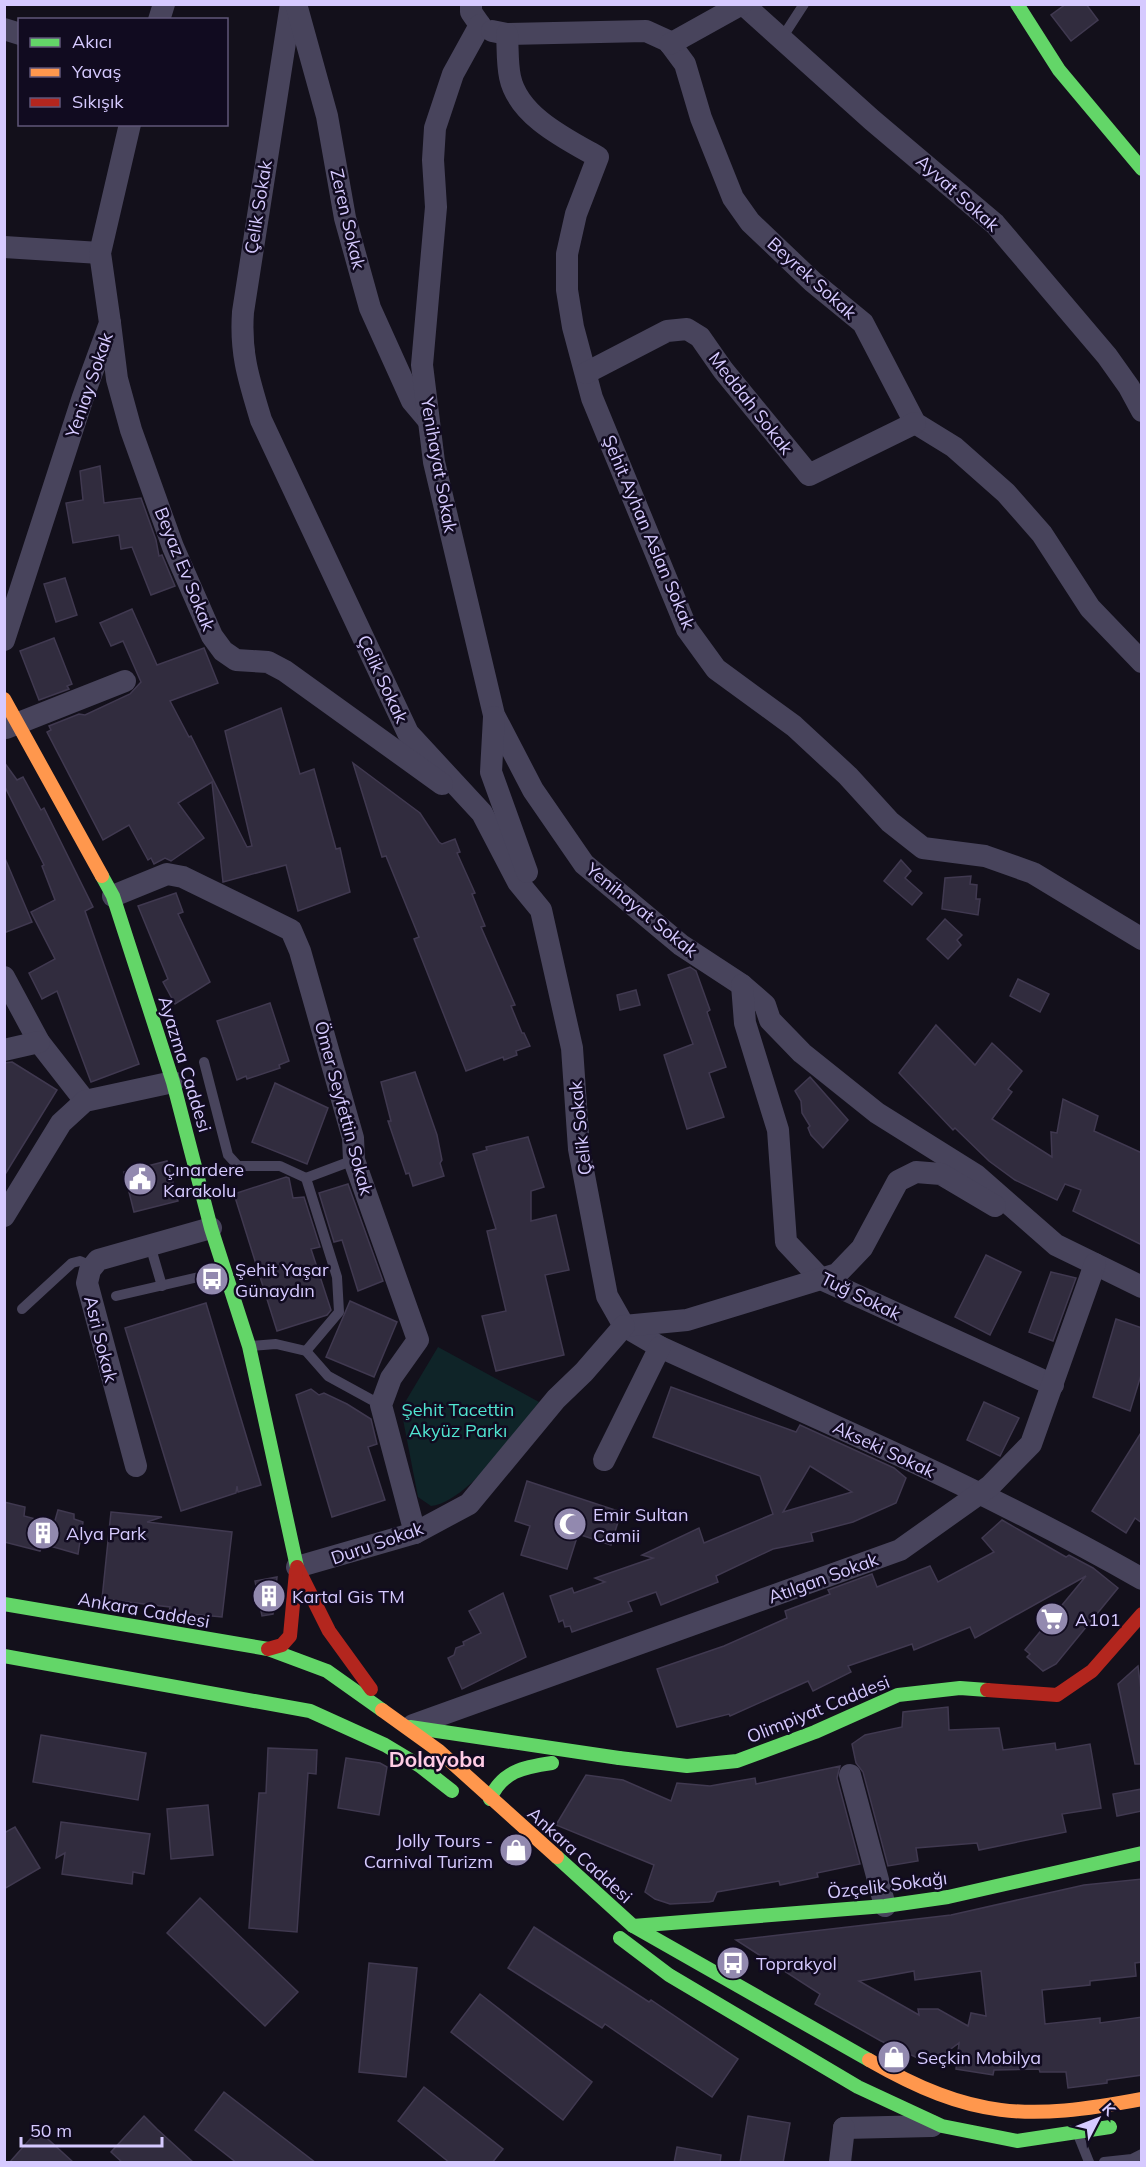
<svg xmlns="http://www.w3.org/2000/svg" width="1146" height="2167" viewBox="0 0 1146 2167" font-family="Mulish,sans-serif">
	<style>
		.green { fill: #0f2428 }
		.building { fill: #312c3e; stroke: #403950; stroke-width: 1.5; fill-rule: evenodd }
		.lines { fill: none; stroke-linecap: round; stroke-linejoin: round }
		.lane { stroke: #48445c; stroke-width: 10 }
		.street { stroke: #48445c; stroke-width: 22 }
		.fast { stroke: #63d668; stroke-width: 14 }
		.slow { stroke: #ff974d; stroke-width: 14 }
		.jam { stroke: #b3261e; stroke-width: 14 }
		.labels { text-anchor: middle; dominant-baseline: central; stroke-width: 5; stroke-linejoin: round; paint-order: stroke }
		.street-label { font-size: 18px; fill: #d6caff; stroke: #110b20 }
		.poi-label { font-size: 18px; fill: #d6caff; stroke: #110b20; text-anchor: start }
		.park-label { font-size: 18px; fill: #50e5d1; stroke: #110b20 }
		.quarter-label { font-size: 21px; font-weight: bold; fill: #ffcce6; stroke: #110b20 }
	</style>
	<rect width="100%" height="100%" fill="#13101b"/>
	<path class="green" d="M438 1347 539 1402C517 1431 468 1502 431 1506L418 1497 401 1409Z"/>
	<g class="building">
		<polygon points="1066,4 1086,4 1098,20 1071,41 1051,15"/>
		<polygon points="100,466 104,503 141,498 156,540 159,556 162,555 175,586 151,595 132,547 121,549 119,535 73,543 66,503 83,500 80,471"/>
		<polygon points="65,578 77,615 56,622 44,584"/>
		<polygon points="132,609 157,665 204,648 218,683 170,701 189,737 191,736 247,847 252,846 225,731 281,708 300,774 314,769 336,849 340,848 350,892 298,911 286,865 223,882 212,782 178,803 204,838 171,861 165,858 154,864 151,858 148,860 129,825 103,840 47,732 51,730 49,726 79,714 85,715 130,694 141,682 123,641 111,646 100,623"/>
		<polygon points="54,638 72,684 67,686 69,689 39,700 20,651"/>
		<polygon points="4,762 17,780 23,777 41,810 44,808 93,907 85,911 139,1064 91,1082 57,991 42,999 29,973 55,959 31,912 55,900 42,866 44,865 4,785"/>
		<polygon points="353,763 420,813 439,842 442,844 455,839 460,852 457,853 475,893 472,894 485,926 481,927 515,1005 511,1006 522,1033 524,1033 530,1046 516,1051 517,1055 504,1060 503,1057 466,1071 414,939 419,937 386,856 382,857"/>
		<polygon points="4,856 32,922 4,933"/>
		<polygon points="901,860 911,871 905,878 922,893 912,905 884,881"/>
		<polygon points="971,876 970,884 977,885 976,899 980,899 978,915 942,909 945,878"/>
		<polygon points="176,893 183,912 178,914 210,982 175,1004 163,982 168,979 138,906"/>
		<polygon points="945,919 962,935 957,940 961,945 948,959 927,939"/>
		<polygon points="690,967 696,971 710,1010 707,1012 726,1067 709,1073 724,1117 687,1129 664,1055 693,1044 668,975"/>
		<polygon points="1018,979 1049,994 1040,1012 1010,996"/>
		<polygon points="636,990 640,1005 620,1010 617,995"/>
		<polygon points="270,1003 289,1061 279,1065 280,1068 247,1079 246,1076 237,1080 217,1021"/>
		<polygon points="936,1025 975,1065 992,1043 1022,1071 1008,1089 1012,1092 992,1119 1052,1157 1051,1132 1057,1133 1063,1099 1098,1116 1094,1131 1142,1153 1142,1245 1073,1211 1081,1190 1065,1184 1057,1200 1015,1180 989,1161 955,1128 953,1130 899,1073"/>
		<polygon points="12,1062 57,1090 4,1176 4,1063"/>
		<polygon points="415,1072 437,1135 442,1160 440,1163 444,1176 413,1186 409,1173 406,1174 388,1121 391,1121 381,1082"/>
		<polygon points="810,1077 848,1120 823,1148 811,1135 808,1128 810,1126 802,1113 801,1101 795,1091"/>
		<polygon points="275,1083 328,1108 307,1164 252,1142"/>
		<polygon points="528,1137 544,1187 531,1191 531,1221 556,1215 569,1270 545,1275 564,1355 496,1371 482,1316 506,1311 487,1231 496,1229 473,1154 487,1150 486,1147"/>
		<polygon points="167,1161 178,1201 134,1212 124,1172"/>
		<polygon points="286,1177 289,1178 293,1198 304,1197 320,1247 311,1249 331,1310 327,1315 277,1331 234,1194"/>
		<polygon points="348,1184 383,1281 358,1291 342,1240 334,1242 319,1193"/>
		<polygon points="986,1255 1021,1272 990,1335 955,1317"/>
		<polygon points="1051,1272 1076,1278 1053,1341 1029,1332"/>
		<polygon points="350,1301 397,1322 374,1377 326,1357"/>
		<polygon points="206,1303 261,1485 238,1492 237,1486 236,1493 181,1511 125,1328"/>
		<polygon points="1116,1319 1142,1328 1142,1372 1130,1411 1093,1397"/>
		<path d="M671 1387 796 1432 800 1425 894 1468 906 1478 896 1503 853 1522 811 1533 813 1541 773 1549 716 1576 718 1582 661 1605 656 1592 628 1602 632 1611 572 1632 570 1626 565 1627 563 1620 559 1622 550 1596 572 1588 574 1593 605 1582 595 1578 653 1558 642 1555 699 1528 704 1543 773 1514 760 1476 653 1437ZM810 1466 852 1492 783 1512Z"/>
		<polygon points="311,1389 319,1395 324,1393 347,1404 371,1419 377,1444 368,1447 385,1500 332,1517 296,1395"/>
		<polygon points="984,1402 1019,1418 1000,1456 967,1440"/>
		<polygon points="1142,1431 1142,1523 1135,1518 1126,1533 1092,1511"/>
		<polygon points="527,1481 621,1512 611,1545 578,1534 567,1569 521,1555 530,1526 515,1521"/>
		<polygon points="4,1502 25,1507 24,1516 54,1524 58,1510 74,1514 74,1519 83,1522 78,1554 43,1544 40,1551 4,1542"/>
		<polygon points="111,1512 162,1517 147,1522 232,1532 222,1617 169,1612 170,1607 102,1599"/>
		<polygon points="1002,1520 1066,1557 1069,1555 1093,1568 1118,1588 1056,1664 1043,1671 1027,1657 1030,1654 1025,1650 1086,1576 975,1638 970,1627 914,1650 912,1644 848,1666 851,1672 813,1691 808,1681 730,1716 729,1714 677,1727 657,1669 724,1646 787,1618 785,1611 830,1594 828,1590 872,1574 877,1587 930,1566 938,1582 994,1552 982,1538"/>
		<polygon points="277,1577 273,1614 262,1616 255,1581"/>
		<polygon points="503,1593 526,1657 462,1689 448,1658 454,1655 456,1648 464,1645 463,1642 481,1633 469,1611"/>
		<polygon points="1138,1666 1142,1698 1142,1764 1135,1764 1118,1684"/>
		<polygon points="948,1707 949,1730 999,1728 1003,1750 1055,1743 1056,1750 1090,1744 1101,1808 1062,1814 1066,1832 979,1850 977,1843 916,1848 918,1861 888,1866 863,1772 856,1763 852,1744 865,1735 902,1727 903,1712"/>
		<polygon points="41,1735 146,1753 138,1800 33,1782"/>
		<polygon points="268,1748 317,1750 316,1774 308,1773 297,1932 249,1928 259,1793 266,1793"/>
		<polygon points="346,1758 380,1763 387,1767 379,1815 338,1808"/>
		<polygon points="840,1766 837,1778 860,1864 817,1873 818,1877 780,1885 779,1881 717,1892 713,1901 709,1902 670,1904 655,1899 645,1892 654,1865 556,1825 586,1775 623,1780 671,1801 677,1783 710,1786 755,1778 756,1784"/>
		<polygon points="1142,1789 1142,1811 1117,1816 1113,1794"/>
		<polygon points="208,1805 213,1855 171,1859 167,1809"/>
		<polygon points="61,1822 150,1834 144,1874 133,1872 132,1884 62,1874 65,1853 56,1858"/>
		<polygon points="15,1827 40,1868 4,1889 4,1833"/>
		<path d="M1142 1879V1962L1135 1963 1136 1976 1090 1981V1985L1042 1990 1045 2024 1100 2018V2023L1142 2017V2075L1107 2080V2083L1068 2088 1066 2072H1040L1039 2069 994 2070 993 2075 956 2069 959 2043 932 2063 922 2060 881 2041 815 2004 820 1994 736 1940 951 1915 1084 1885ZM914 1971 915 1980 981 1971 986 2016 971 2013 968 2026 938 2009H918L919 2015 859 1981Z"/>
		<polygon points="200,1898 298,1992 265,2026 167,1933"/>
		<polygon points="534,1927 649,2002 651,2000 738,2059 712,2097 605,2024 602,2028 508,1968"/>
		<polygon points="369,1963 417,1968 406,2077 359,2072"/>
		<polygon points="480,1994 592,2082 563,2120 451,2032"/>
		<polygon points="424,2087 503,2149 492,2163 450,2163 398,2121"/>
		<polygon points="224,2092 316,2163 237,2163 195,2130"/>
		<polygon points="144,2116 157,2129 194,2163 123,2163 111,2152"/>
		<polygon points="748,2116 790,2123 783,2163 740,2163"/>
		<polygon points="38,2130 74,2163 9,2163"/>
		<polygon points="677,2147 721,2155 720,2163 674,2163"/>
	</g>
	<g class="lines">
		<g class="lane">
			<polyline points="782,38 804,4"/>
			<polyline points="204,1062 228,1155 238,1166 280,1166 306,1178"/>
			<polyline points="150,1245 162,1286"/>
			<polyline points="116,1296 203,1276"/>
			<polyline points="22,1309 72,1263 80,1261 92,1266"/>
			<polyline points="251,1346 276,1344 306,1351 328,1376 381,1405"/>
			<polyline points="306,1351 339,1312 337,1277 306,1178 354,1160"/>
			<polyline points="1079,2137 1089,2162"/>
			<polyline points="1104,2162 1132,2159 1142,2154"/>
		</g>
		<g class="street">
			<path d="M291 4 243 312C240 354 249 380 261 420L408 733 482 813 518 882 541 910 572 1048 579 1149 607 1296 624 1326 660 1347C822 1421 987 1490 1142 1579"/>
			<polyline points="296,4 327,116 345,218 370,308 412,401 428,420"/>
			<polyline points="471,4 471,12 480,25"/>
			<polyline points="743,4 872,120 995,224 1107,356 1129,387 1142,411"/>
			<polyline points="159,20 164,4"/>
			<polyline points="480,25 453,74 435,128 433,160 436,207 422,365 434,462 494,715 533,790 584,864 681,945 742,985 765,1005 770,1020 802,1053 877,1113 976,1175 1056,1245 1142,1287"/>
			<polyline points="4,29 20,34"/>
			<polyline points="492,31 507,34 646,31 668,41 685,64 701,118 733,198 750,222 813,282 863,323 915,423 954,447 1006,493 1042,534 1090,608 1142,662"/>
			<path d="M507 34C508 48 507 63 510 77 518 116 566 139 598 157L576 214 567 254V290L573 327 592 398 687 629 716 669 794 726 848 776 890 822 923 848 985 856 1033 873 1142 939"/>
			<polyline points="670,44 742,4"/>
			<polyline points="4,247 100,253"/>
			<polyline points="110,323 117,379 131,430 173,547 212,636 223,651 236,660 268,662 285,671 442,784"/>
			<polyline points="586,373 667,331 687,329 700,337 723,370 809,475 915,423"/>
			<polyline points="4,640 83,397 110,323 100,253 130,124"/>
			<polyline points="494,717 491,772 527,872"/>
			<polyline points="6,728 125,681"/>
			<polyline points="113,896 167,874 183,877 291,930 300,951 353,1138 354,1160 418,1340 391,1378 381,1405 415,1533"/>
			<polyline points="4,977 39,1042 85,1101"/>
			<polyline points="742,985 745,1023 778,1130 786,1242 821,1279 1053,1385"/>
			<polyline points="4,1050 39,1042"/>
			<polyline points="4,1216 61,1123 85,1101 173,1082"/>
			<polyline points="624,1326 687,1320 837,1274 862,1248 898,1181 916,1172 941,1174 995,1206"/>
			<polyline points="604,1460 660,1347"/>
			<polyline points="136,1466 87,1283 90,1270 98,1260 211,1228"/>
			<polyline points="297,1567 415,1533 469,1504 556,1399 584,1372 624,1326"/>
			<polyline points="413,1725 900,1550 990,1486 1031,1444 1095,1264"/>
			<polyline points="850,1775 885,1906"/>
			<polyline points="844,2128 932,2126"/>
			<polyline points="840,2162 844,2128"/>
		</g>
		<g class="fast">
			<polyline points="1017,4 1059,70 1142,169"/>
			<polyline points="102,876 113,896 173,1082 211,1228 249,1346 297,1567"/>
			<polyline points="4,1604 268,1649 327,1671 382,1710"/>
			<polyline points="4,1656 310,1711 385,1745 420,1766 452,1791"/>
			<polyline points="410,1727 619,1758"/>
			<polyline points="619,1758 687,1766 737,1761 815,1732 898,1695 960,1688 987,1690"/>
			<path d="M490 1799C502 1771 524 1767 552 1763"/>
			<polyline points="557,1857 633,1926 869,2060"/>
			<polyline points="633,1926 885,1906 948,1897 1142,1853"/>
			<polyline points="620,1938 669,1975 858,2087 942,2126 1017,2141 1110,2127"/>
		</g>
		<g class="slow">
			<polyline points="4,699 102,876"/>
			<polyline points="382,1710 439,1751 557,1857"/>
			<path d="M869 2060C972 2119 1026 2121 1142 2099"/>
		</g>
		<g class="jam">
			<polyline points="297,1567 329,1631 371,1689"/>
			<polyline points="268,1649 282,1645 290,1636 296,1572"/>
			<polyline points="987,1690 1057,1695 1092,1671 1142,1614"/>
		</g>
	</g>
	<defs>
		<symbol id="civic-disc" viewBox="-11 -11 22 22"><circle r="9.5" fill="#9289af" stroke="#110b20"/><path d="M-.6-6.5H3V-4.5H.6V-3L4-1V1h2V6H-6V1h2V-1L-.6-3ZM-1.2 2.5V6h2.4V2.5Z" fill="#fff"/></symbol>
		<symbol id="bus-disc" viewBox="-11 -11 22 22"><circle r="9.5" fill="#9289af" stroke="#110b20"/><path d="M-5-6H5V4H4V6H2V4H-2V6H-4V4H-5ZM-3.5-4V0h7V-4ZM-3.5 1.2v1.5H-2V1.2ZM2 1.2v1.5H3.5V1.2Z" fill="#fff"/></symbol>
		<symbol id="mosque-disc" viewBox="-11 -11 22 22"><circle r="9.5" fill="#9289af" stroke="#110b20"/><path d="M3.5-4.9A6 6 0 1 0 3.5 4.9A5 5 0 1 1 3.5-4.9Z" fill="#fff"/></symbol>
		<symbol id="building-disc" viewBox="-11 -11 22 22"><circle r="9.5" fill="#9289af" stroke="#110b20"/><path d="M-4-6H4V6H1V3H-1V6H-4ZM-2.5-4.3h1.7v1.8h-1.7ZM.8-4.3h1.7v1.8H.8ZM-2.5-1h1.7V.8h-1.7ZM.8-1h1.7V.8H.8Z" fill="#fff"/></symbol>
		<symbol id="supermarket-disc" viewBox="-11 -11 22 22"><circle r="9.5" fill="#9289af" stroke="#110b20"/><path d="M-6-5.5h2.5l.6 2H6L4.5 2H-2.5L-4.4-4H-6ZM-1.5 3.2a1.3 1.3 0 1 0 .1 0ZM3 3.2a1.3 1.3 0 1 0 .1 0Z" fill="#fff"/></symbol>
		<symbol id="shop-disc" viewBox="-11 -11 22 22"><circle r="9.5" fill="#9289af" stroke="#110b20"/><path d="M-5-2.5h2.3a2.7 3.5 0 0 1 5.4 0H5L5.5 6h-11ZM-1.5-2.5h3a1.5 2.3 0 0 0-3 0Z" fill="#fff"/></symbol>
	</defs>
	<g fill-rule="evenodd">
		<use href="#civic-disc" x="121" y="1160" width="38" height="38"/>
		<use href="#bus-disc" x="193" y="1260" width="38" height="38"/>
		<use href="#mosque-disc" x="551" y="1505" width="38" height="38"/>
		<use href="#building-disc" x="24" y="1514" width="38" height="38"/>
		<use href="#building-disc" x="250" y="1577" width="38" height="38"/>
		<use href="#supermarket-disc" x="1033" y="1600" width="38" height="38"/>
		<use href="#shop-disc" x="497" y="1831" width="38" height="38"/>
		<use href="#bus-disc" x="714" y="1944" width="38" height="38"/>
		<use href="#shop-disc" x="875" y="2038" width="38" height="38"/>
	</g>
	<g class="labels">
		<g class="street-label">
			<text transform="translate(958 193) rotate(42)">Ayvat Sokak</text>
			<text transform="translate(258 207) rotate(-81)">Çelik Sokak</text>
			<text transform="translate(348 219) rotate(77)">Zeren Sokak</text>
			<text transform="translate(812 278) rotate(42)">Beyrek Sokak</text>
			<text transform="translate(89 385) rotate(-71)">Yeniay Sokak</text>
			<text transform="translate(751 403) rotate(52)">Meddah Sokak</text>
			<text transform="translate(439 465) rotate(80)">Yenihayat Sokak</text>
			<text transform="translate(649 532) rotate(67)">Şehit Ayhan Aslan Sokak</text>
			<text transform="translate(185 569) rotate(68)">Beyaz Ev Sokak</text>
			<text transform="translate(383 679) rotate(65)">Çelik Sokak</text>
			<text transform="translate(642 910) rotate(39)">Yenihayat Sokak</text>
			<text transform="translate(185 1064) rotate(73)">Ayazma Caddesi</text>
			<text transform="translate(344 1108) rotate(75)">Ömer Seyfettin Sokak</text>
			<text transform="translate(580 1128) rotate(-96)">Çelik Sokak</text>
			<text transform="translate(861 1296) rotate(26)">Tuğ Sokak</text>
			<text transform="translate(101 1339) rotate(76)">Asri Sokak</text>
			<text transform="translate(884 1449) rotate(25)">Akseki Sokak</text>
			<text transform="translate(377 1543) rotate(-19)">Duru Sokak</text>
			<text transform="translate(823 1578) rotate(-20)">Atılgan Sokak</text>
			<text transform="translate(144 1610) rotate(10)">Ankara Caddesi</text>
			<text transform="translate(818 1709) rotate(-22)">Olimpiyat Caddesi</text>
			<text transform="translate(580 1855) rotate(42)">Ankara Caddesi</text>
			<text transform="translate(887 1885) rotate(-7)">Özçelik Sokağı</text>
		</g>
		<g class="poi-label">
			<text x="163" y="1169">Çınardere<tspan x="163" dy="21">Karakolu</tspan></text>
			<text x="235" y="1269">Şehit Yaşar<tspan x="235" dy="21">Günaydın</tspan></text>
			<text x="593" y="1514">Emir Sultan<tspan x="593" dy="21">Camii</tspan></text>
			<text x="66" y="1533">Alya Park</text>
			<text x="292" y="1596">Kartal Gis TM</text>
			<text x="1075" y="1619">A101</text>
			<text x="493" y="1840" text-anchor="end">Jolly Tours -<tspan x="493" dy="21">Carnival Turizm</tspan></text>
			<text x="756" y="1963">Toprakyol</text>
			<text x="917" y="2057">Seçkin Mobilya</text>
		</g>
		<g class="park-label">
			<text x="458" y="1409">Şehit Tacettin<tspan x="458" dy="21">Akyüz Parkı</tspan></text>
		</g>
		<g class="quarter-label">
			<text x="437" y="1759">Dolayoba</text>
		</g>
	</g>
	<rect width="1146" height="2167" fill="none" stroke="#d6caff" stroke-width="12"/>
	<rect x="18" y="18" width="210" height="108" fill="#110b20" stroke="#605779" stroke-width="1.5"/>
	<rect x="30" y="38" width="30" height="9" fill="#63d668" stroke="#605779" stroke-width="1.5"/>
	<text x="72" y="48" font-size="18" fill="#d6caff">Akıcı</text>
	<rect x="30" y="68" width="30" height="9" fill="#ff974d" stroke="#605779" stroke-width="1.5"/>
	<text x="72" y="78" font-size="18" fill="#d6caff">Yavaş</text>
	<rect x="30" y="98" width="30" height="9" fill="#b3261e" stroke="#605779" stroke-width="1.5"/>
	<text x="72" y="108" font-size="18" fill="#d6caff">Sıkışık</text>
	<g transform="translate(1098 2119) rotate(48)" stroke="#110b20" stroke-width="4.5" paint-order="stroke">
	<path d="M0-4.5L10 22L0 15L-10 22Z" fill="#d6caff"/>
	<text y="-9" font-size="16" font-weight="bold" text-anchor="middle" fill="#d6caff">K</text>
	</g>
	<path d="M21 2137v9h141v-9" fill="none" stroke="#d6caff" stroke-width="3"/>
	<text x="30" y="2137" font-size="18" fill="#d6caff" stroke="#110b20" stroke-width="4.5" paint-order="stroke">50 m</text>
</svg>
